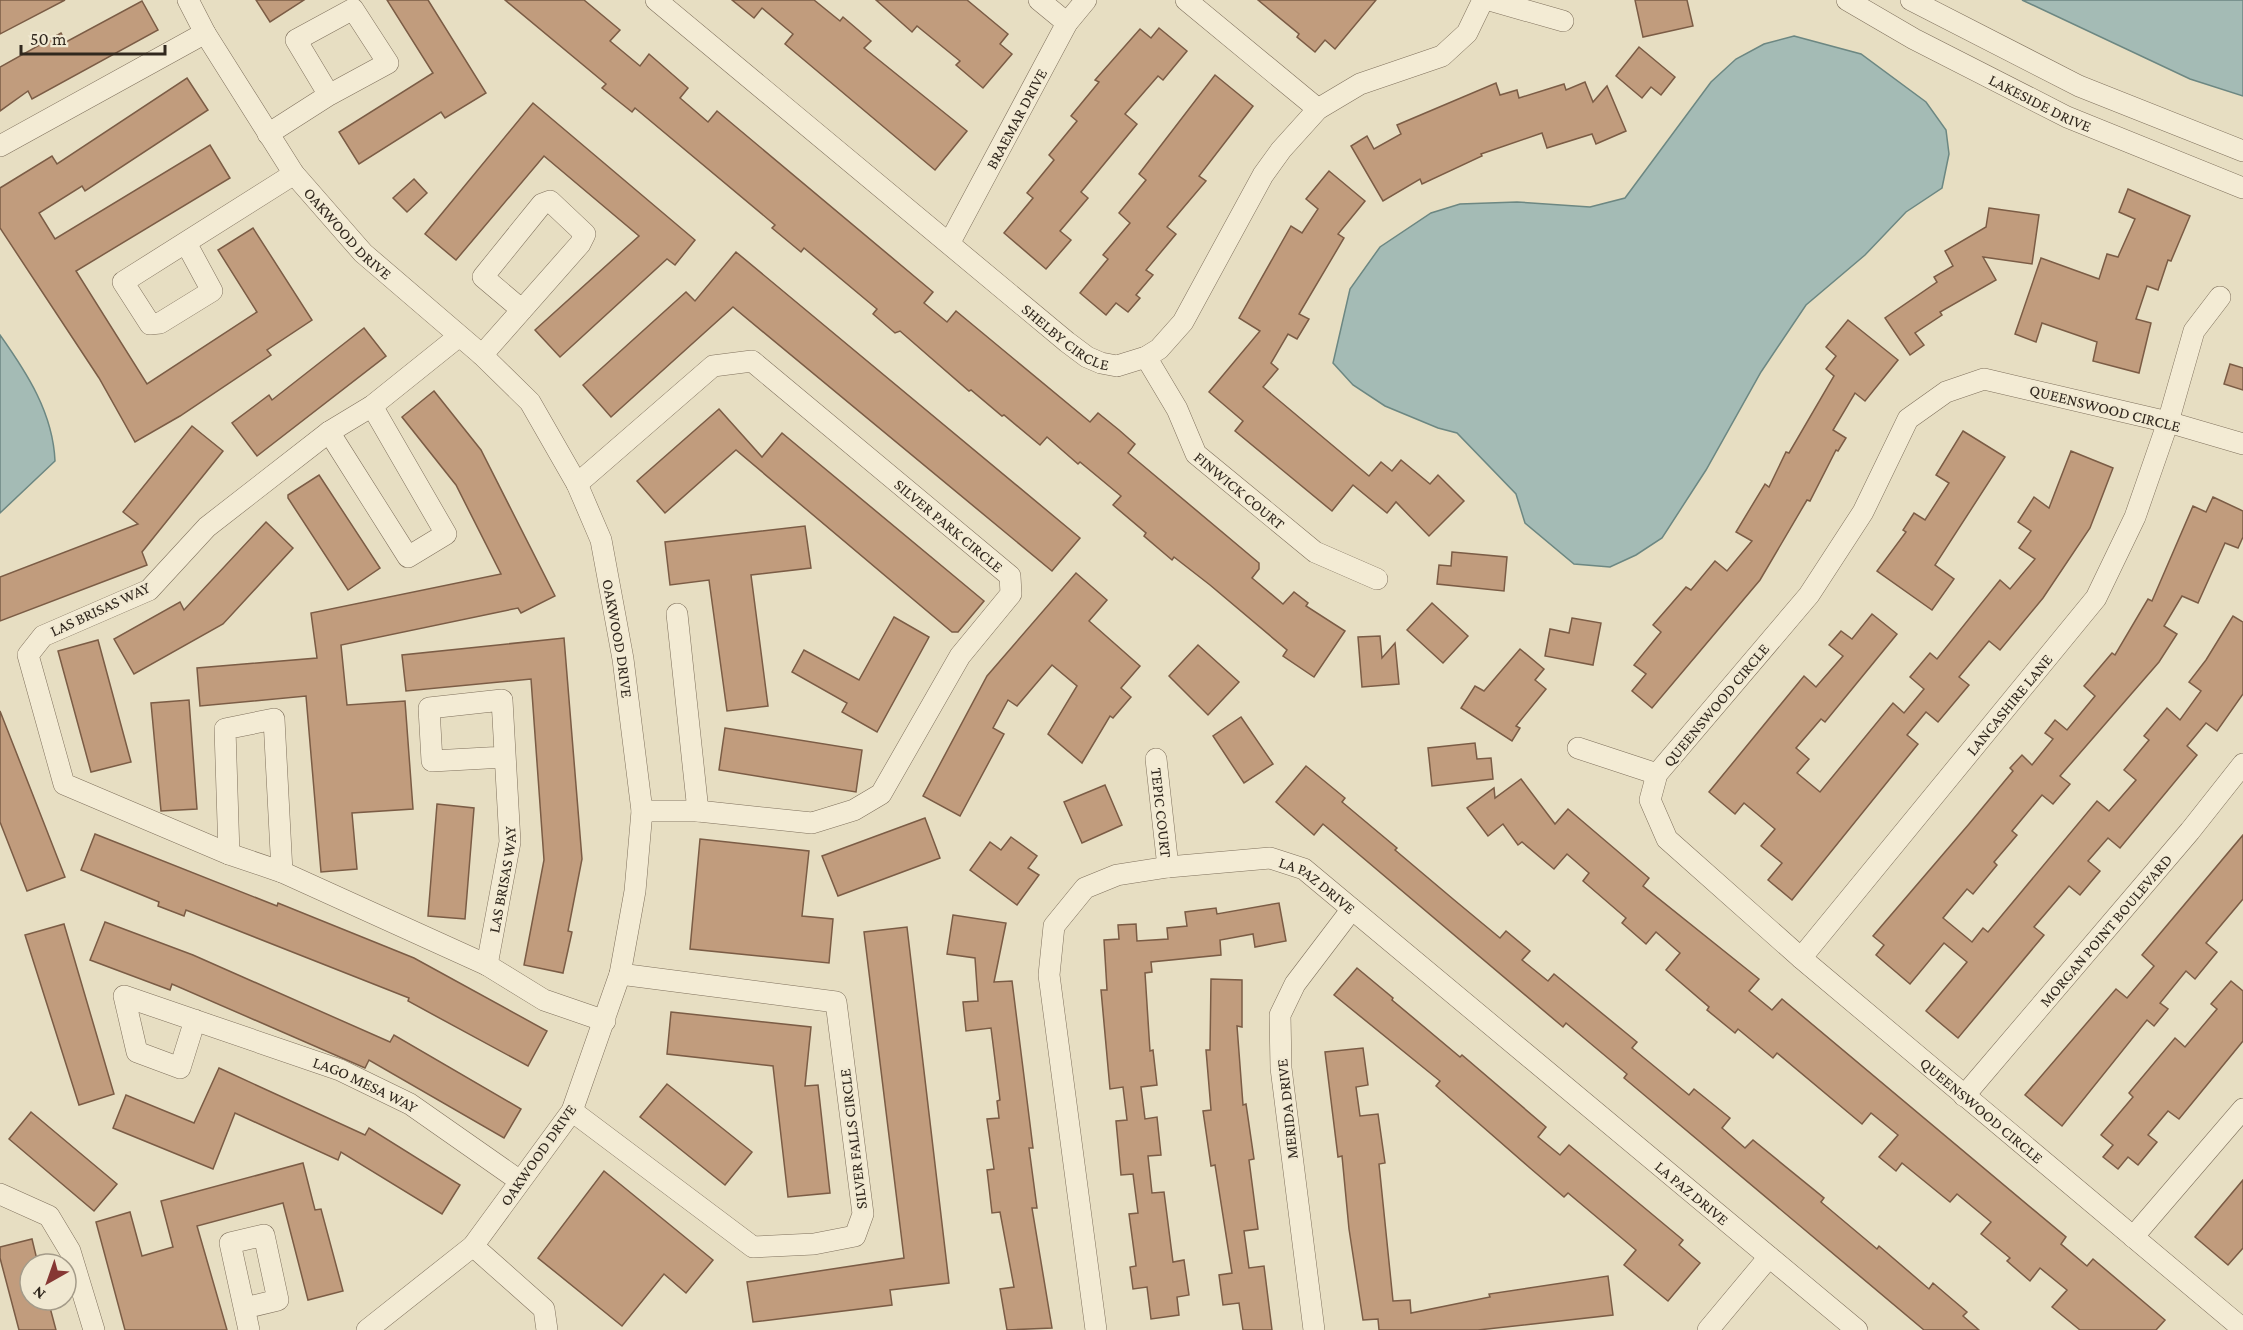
<svg xmlns="http://www.w3.org/2000/svg" width="2243" height="1330" viewBox="0 0 2243 1330" font-family="'Crimson Pro',serif">
	<style>
		.water { fill: #a4bbb5; stroke: #6c8782; stroke-width: 1.5 }
		.building { fill: #c19c7d; stroke: #7b5c45; stroke-width: 1.5 }
		.lines { fill: none; stroke-linecap: round; stroke-linejoin: round }
		.minor-casing { stroke: #7f705c; stroke-width: 22 }
		.minor { stroke: #f3ebd4; stroke-width: 21 }
		.labels { text-anchor: middle; dominant-baseline: central; stroke-width: 4.5; stroke-linejoin: round; paint-order: stroke }
		.street-label { font-size: 16px; fill: #31281e; stroke: #f0e8d1 }
	</style>
	<rect width="100%" height="100%" fill="#e7dec2"/>
	<g class="water">
		<polygon points="2022,0 2243,0 2243,96 2190,79"/>
		<polygon points="1794,36 1861,54 1926,102 1946,130 1949,154 1942,188 1906,212 1865,255 1806,305 1761,372 1706,470 1662,538 1636,555 1610,567 1574,564 1525,523 1516,494 1457,433 1438,428 1385,406 1353,385 1333,363 1350,289 1380,247 1431,213 1460,204 1517,202 1590,207 1625,198 1711,82 1736,59 1764,44"/>
		<path d="M0 335C27 373 53 413 55 461L0 513Z"/>
	</g>
	<g class="building">
		<polygon points="0,0 65,0 0,34"/>
		<polygon points="256,0 304,0 270,22"/>
		<polygon points="387,0 428,0 486,93 445,118 441,112 359,164 339,132 433,73"/>
		<polygon points="505,0 584,0 620,30 610,41 640,66 649,54 688,88 680,98 708,122 717,111 933,292 924,303 947,322 956,311 1090,422 1098,413 1119,430 1135,444 1128,453 1259,563 1259,569 1252,578 1283,604 1294,592 1308,603 1306,606 1345,631 1314,677 1283,656 1287,650 1210,585 1174,557 1172,560 1144,536 1146,533 1113,505 1121,496 1080,462 1078,464 1047,437 1040,445 1004,415 1002,416 971,390 969,391 900,331 895,333 873,314 877,309 804,248 801,252 772,228 775,225 635,108 632,112 602,88 606,84"/>
		<polygon points="732,0 814,0 840,21 843,17 871,41 864,48 967,131 935,170 785,44 793,34 762,8 754,18"/>
		<polygon points="876,0 967,0 1008,34 1000,44 1012,54 983,88 956,65 960,61 917,26 912,32"/>
		<polygon points="1258,0 1376,0 1335,49 1325,40 1315,52 1297,37 1299,34"/>
		<polygon points="1635,0 1687,0 1693,26 1643,37"/>
		<polygon points="142,1 158,30 32,99 28,91 0,111 0,67 61,33 66,42"/>
		<polygon points="1159,28 1187,51 1163,80 1158,76 1125,114 1137,124 1081,192 1088,198 1060,231 1071,240 1046,269 1004,233 1033,198 1027,193 1054,160 1049,155 1077,121 1071,116 1099,82 1095,80 1140,29 1151,38"/>
		<polygon points="1639,47 1675,77 1661,95 1651,87 1642,98 1616,76"/>
		<polygon points="1215,75 1253,106 1199,176 1206,181 1167,227 1176,234 1146,270 1153,275 1136,295 1140,298 1128,312 1116,303 1106,315 1080,293 1108,259 1103,255 1130,223 1119,213 1146,180 1139,174"/>
		<polygon points="187,78 208,110 85,191 82,186 39,213 55,239 210,145 230,178 76,271 147,384 257,312 218,250 253,228 312,320 267,350 271,355 180,416 135,442 99,378 0,228 0,188 52,156 57,164"/>
		<polygon points="1585,82 1593,102 1607,86 1626,131 1596,144 1592,134 1547,148 1542,133 1481,154 1482,156 1422,184 1420,179 1383,201 1351,146 1367,136 1374,149 1401,134 1397,125 1496,83 1500,95 1517,90 1519,98 1564,84 1566,90"/>
		<polygon points="533,103 695,240 675,265 667,259 560,357 535,330 639,236 544,156 456,260 425,234"/>
		<polygon points="1329,171 1365,201 1338,234 1344,238 1299,314 1309,319 1297,339 1288,334 1271,363 1278,369 1263,387 1369,476 1381,462 1392,471 1401,460 1430,484 1438,475 1464,501 1429,536 1396,502 1387,513 1353,485 1332,511 1235,431 1243,421 1209,392 1260,331 1239,318 1291,226 1302,233 1318,209 1306,199"/>
		<polygon points="414,179 427,193 407,212 393,198"/>
		<polygon points="2128,189 2190,216 2171,261 2168,260 2158,290 2147,286 2136,319 2151,323 2139,373 2093,361 2097,342 2042,323 2036,342 2015,334 2041,258 2099,279 2107,254 2118,257 2135,219 2119,212"/>
		<polygon points="1989,208 2039,215 2032,264 1983,257 1996,280 1940,312 1942,315 1915,333 1924,345 1910,355 1885,318 1937,282 1934,277 1953,266 1945,251 1986,227"/>
		<polygon points="736,252 1080,538 1052,571 733,307 611,417 583,385 686,292 695,301"/>
		<polygon points="1848,320 1898,360 1865,401 1855,393 1833,430 1846,438 1838,451 1836,450 1810,501 1807,500 1760,580 1652,708 1632,691 1646,674 1634,665 1661,632 1653,625 1686,587 1691,590 1715,561 1727,571 1752,541 1736,532 1765,484 1769,487 1786,452 1789,453 1834,376 1826,369 1836,356 1826,347"/>
		<polygon points="364,328 386,356 257,456 232,423 269,395 272,400"/>
		<polygon points="2230,364 2243,368 2243,390 2224,384"/>
		<polygon points="434,391 481,450 555,596 521,613 518,608 341,645 347,705 405,701 413,809 352,813 357,869 321,872 306,696 200,706 197,668 317,658 311,613 501,574 456,485 402,417"/>
		<polygon points="719,409 762,457 782,433 984,601 958,632 952,632 736,450 665,513 637,481"/>
		<polygon points="192,426 223,451 142,552 147,565 0,621 0,577 138,524 123,512"/>
		<polygon points="1963,431 2005,457 1935,565 1954,579 1932,610 1877,571 1906,532 1903,530 1914,513 1925,520 1949,483 1936,475"/>
		<polygon points="2071,451 2113,468 2090,528 2043,598 2000,650 1989,641 1959,677 1969,685 1938,722 1926,712 1907,735 1918,744 1792,900 1768,880 1782,863 1761,846 1775,829 1744,803 1735,814 1709,792 1804,676 1816,687 1843,656 1829,645 1841,631 1852,639 1872,614 1897,634 1825,722 1821,719 1796,748 1809,759 1797,773 1820,792 1893,703 1904,713 1924,689 1910,677 1930,653 1937,659 2000,580 2010,589 2035,559 2019,548 2031,531 2018,522 2034,497 2049,508"/>
		<polygon points="319,475 380,568 348,590 288,498 288,495"/>
		<polygon points="2213,497 2243,511 2243,537 2238,548 2225,543 2198,603 2182,596 2164,626 2177,634 2159,662 2060,776 2070,784 2053,804 2042,795 2012,831 2017,835 1994,862 1997,865 1973,894 1967,889 1943,918 1972,942 1983,928 1988,932 2097,801 2109,811 2136,780 2124,770 2149,740 2144,736 2167,708 2180,720 2201,691 2189,682 2206,660 2233,616 2243,622 2243,694 2217,731 2206,723 2187,746 2197,755 2120,848 2108,838 2088,861 2100,871 2080,895 2069,886 2034,927 2044,935 1958,1038 1926,1011 1967,962 1944,943 1910,984 1876,955 1884,945 1873,936 1969,824 2013,771 2010,768 2022,755 2032,765 2053,739 2045,733 2055,720 2067,730 2095,696 2084,686 2112,653 2115,655 2148,599 2152,601 2193,506 2206,512"/>
		<polygon points="266,522 293,548 223,624 134,674 114,639 180,602 184,610"/>
		<polygon points="805,526 811,568 751,575 768,706 727,711 709,580 670,585 665,542"/>
		<polygon points="1452,552 1507,557 1504,591 1437,584 1439,565 1451,566"/>
		<polygon points="1076,573 1107,600 1089,621 1140,666 1121,688 1131,697 1113,718 1110,716 1082,763 1048,734 1077,686 1052,665 1017,706 1008,700 993,728 1004,734 960,816 923,796 987,676"/>
		<polygon points="1432,603 1468,636 1443,663 1407,630"/>
		<polygon points="894,617 929,637 877,732 842,712 847,703 792,672 804,650 859,680"/>
		<polygon points="1572,618 1601,623 1593,665 1545,656 1550,629 1569,633"/>
		<polygon points="1380,636 1382,658 1395,643 1399,684 1362,687 1358,637"/>
		<polygon points="564,638 582,859 568,931 572,932 563,973 524,965 544,860 531,679 406,691 402,655"/>
		<polygon points="98,640 131,762 91,772 58,651"/>
		<polygon points="1198,645 1239,682 1208,715 1169,676"/>
		<polygon points="1520,649 1544,669 1535,680 1546,689 1516,726 1520,728 1512,741 1461,708 1475,686 1484,691"/>
		<polygon points="189,700 197,809 161,811 151,703"/>
		<polygon points="0,711 65,877 27,891 0,822"/>
		<polygon points="1241,717 1273,764 1244,783 1213,736"/>
		<polygon points="725,728 862,750 856,792 719,770"/>
		<polygon points="1475,743 1477,759 1491,758 1493,779 1432,786 1428,748"/>
		<polygon points="1306,766 1345,798 1342,802 1397,848 1395,850 1453,899 1500,938 1506,931 1530,951 1522,960 1548,981 1554,974 1637,1042 1632,1048 1689,1095 1694,1089 1730,1118 1722,1128 1745,1148 1753,1140 1824,1198 1821,1202 1877,1249 1879,1246 1929,1289 1933,1283 1967,1312 1963,1316 1979,1330 1924,1330 1624,1078 1627,1074 1566,1023 1563,1027 1323,824 1314,835 1276,802"/>
		<polygon points="1521,779 1555,824 1568,809 1649,878 1643,886 1759,979 1749,991 1772,1010 1782,999 2066,1237 2061,1244 2087,1266 2093,1259 2165,1320 2156,1330 2080,1330 2052,1307 2067,1290 2040,1268 2030,1281 2007,1261 2010,1258 1981,1234 1991,1222 1957,1194 1950,1202 1902,1163 1896,1171 1879,1157 1898,1135 1871,1113 1862,1124 1777,1053 1773,1058 1738,1029 1735,1033 1707,1010 1709,1007 1666,970 1680,953 1656,932 1646,944 1622,923 1626,918 1583,881 1589,873 1567,854 1554,869 1522,842 1518,845 1503,824 1488,836 1467,808 1494,788 1495,798"/>
		<polygon points="1105,785 1122,825 1082,843 1064,802"/>
		<polygon points="437,804 474,808 465,919 428,916"/>
		<polygon points="925,818 940,858 838,896 822,856"/>
		<polygon points="95,834 277,906 278,903 414,958 547,1031 528,1066 408,1001 409,998 186,910 184,916 158,906 159,902 81,870"/>
		<polygon points="2243,835 2243,899 2206,943 2217,952 2195,979 2186,971 2160,1003 2168,1009 2154,1026 2147,1020 2062,1126 2025,1095 2116,989 2127,998 2154,966 2142,955"/>
		<polygon points="1011,837 1037,856 1028,868 1039,875 1017,905 970,870 990,842 1001,850"/>
		<polygon points="700,839 809,851 802,916 833,919 829,963 690,949"/>
		<polygon points="1279,903 1286,941 1255,947 1253,934 1220,940 1221,955 1151,962 1152,972 1145,973 1150,1051 1153,1050 1157,1085 1141,1087 1145,1119 1157,1117 1161,1155 1148,1156 1152,1193 1164,1192 1173,1262 1184,1260 1189,1295 1177,1297 1179,1315 1151,1319 1147,1287 1133,1289 1130,1267 1136,1266 1129,1214 1138,1213 1133,1174 1121,1175 1116,1121 1127,1120 1123,1087 1110,1089 1101,990 1107,990 1104,940 1119,939 1118,925 1136,924 1137,941 1168,939 1167,928 1187,926 1185,912 1216,908 1217,914"/>
		<polygon points="953,915 1006,923 994,982 1012,981 1033,1148 1029,1148 1037,1208 1032,1208 1052,1328 1007,1330 1000,1289 1014,1287 1000,1212 992,1213 987,1170 994,1169 987,1119 999,1118 997,1101 1000,1100 991,1028 966,1031 963,1002 978,1001 975,958 947,954"/>
		<polygon points="105,922 193,955 390,1042 394,1035 521,1109 504,1138 369,1060 365,1068 172,984 170,990 90,960"/>
		<polygon points="64,924 114,1094 79,1105 25,935"/>
		<polygon points="907,927 949,1283 890,1290 892,1305 753,1322 747,1282 904,1258 864,932"/>
		<polygon points="1357,968 1393,998 1392,1000 1460,1057 1462,1055 1546,1127 1538,1137 1560,1155 1569,1145 1683,1240 1679,1245 1700,1263 1668,1301 1624,1265 1636,1250 1568,1193 1564,1197 1530,1168 1436,1086 1440,1081 1334,995"/>
		<polygon points="1211,979 1242,980 1242,1027 1237,1026 1243,1105 1246,1104 1254,1159 1249,1160 1258,1229 1244,1231 1249,1268 1264,1266 1272,1330 1243,1330 1239,1303 1223,1305 1219,1275 1232,1273 1215,1165 1211,1166 1203,1111 1211,1110 1206,1050 1210,1050"/>
		<polygon points="2231,981 2243,991 2243,1041 2179,1119 2168,1111 2148,1135 2157,1142 2138,1165 2128,1157 2118,1169 2103,1157 2113,1145 2101,1135 2133,1097 2129,1093 2175,1038 2185,1047 2217,1009 2211,1004"/>
		<polygon points="671,1012 811,1027 805,1086 818,1085 830,1193 788,1197 773,1066 667,1054"/>
		<polygon points="1363,1048 1368,1085 1356,1087 1360,1116 1378,1114 1385,1163 1379,1164 1393,1301 1410,1300 1411,1313 1490,1297 1489,1294 1608,1276 1613,1315 1478,1330 1379,1330 1378,1319 1363,1320 1349,1229 1342,1156 1338,1157 1325,1052"/>
		<polygon points="219,1068 365,1135 369,1128 460,1185 442,1214 341,1152 338,1160 235,1113 213,1169 113,1128 126,1095 194,1123"/>
		<polygon points="667,1084 752,1152 725,1185 640,1117"/>
		<polygon points="31,1112 117,1184 94,1211 9,1139"/>
		<polygon points="303,1163 315,1210 321,1209 343,1291 308,1300 283,1203 197,1226 227,1330 125,1330 96,1222 130,1212 142,1256 173,1247 161,1201"/>
		<polygon points="604,1171 713,1260 686,1293 664,1274 622,1326 538,1258"/>
		<polygon points="2243,1180 2243,1248 2228,1265 2195,1237"/>
		<polygon points="32,1239 38,1264 30,1264 30,1300 48,1300 56,1330 19,1330 0,1258 0,1247"/>
	</g>
	<g class="lines">
		<defs>
			<g id="minor">
				<path id="s1" d="M188 0 205 33 294 174 363 253 482 355 530 402 577 484 601 540 623 659 642 811 635 891 620 974 572 1111 473 1246 367 1330"/>
				<path id="s2" d="M656 0 1067 342 1087 357 1101 363 1117 366 1146 357 1159 349 1183 322 1263 175 1281 150 1318 109 1360 84 1442 56 1467 33 1483 0"/>
				<polyline points="1039,0 1067,23"/>
				<polyline points="1186,0 1318,109"/>
				<polyline points="1489,0 1563,21"/>
				<path id="s3" d="M1847 0 1914 39 2067 117 2243 188"/>
				<polyline points="1911,0 2079,86 2243,151"/>
				<polyline points="268,134 329,95 388,63 353,9 296,40 329,95"/>
				<polyline points="0,146 205,33"/>
				<path id="s4" d="M950 242 1067 23 1086 0"/>
				<polyline points="186,243 212,291 160,323 150,324 123,282 294,174"/>
				<polyline points="458,337 372,406 329,432 207,527 149,590 43,636 28,655 64,784 229,854 282,872 487,965 544,1000 605,1021"/>
				<polyline points="482,355 580,244 585,234 550,201 542,204 483,277 522,310"/>
				<path id="s5" d="M1146 357 1177 409 1196 454 1315 552 1377 579"/>
				<polyline points="329,432 408,557 446,534 372,406"/>
				<path id="s6" d="M2243 444 2168 422 1984 379 1946 392 1908 419 1863 512 1809 595 1657 774 1650 800 1667 839 1801 958 2243 1329"/>
				<path id="s7" d="M577 484 713 366 752 361 1010 576 1011 594 960 656 881 794 854 810 812 823 698 811H642"/>
				<polyline points="677,614 698,811"/>
				<polyline points="1578,748 1657,774"/>
				<path id="s8" d="M1156 759 1168 867"/>
				<polyline points="229,854 225,729 274,719 282,872"/>
				<path id="s9" d="M1801 958 2096 598 2135 517 2168 422 2194 331 2220 297"/>
				<path id="s10" d="M487 965 510 842 502 700 429 708 432 761 505 757"/>
				<path id="s11" d="M195 1020 180 1068 137 1052 124 996 340 1070 410 1104 520 1181"/>
				<path id="s12" d="M1964 1096 2190 831 2243 764"/>
				<polyline points="572,1111 753,1247 814,1244 855,1236 863,1214 836,1002 620,974"/>
				<polyline points="0,1194 49,1216 70,1251 94,1330"/>
				<polyline points="2133,1237 2243,1109"/>
				<polyline points="473,1246 544,1309 547,1330"/>
				<polyline points="245,1308 278,1300 264,1235 230,1243 249,1330"/>
				<path id="s13" d="M1096 1330 1049 975 1054 926 1085 888 1117 875 1168 867 1270 858 1304 869 1857 1330"/>
				<polyline points="1314,1330 1281,1068 1280,1015 1295,984 1352,909"/>
				<polyline points="1708,1330 1769,1257"/>
			</g>
		</defs>
		<use href="#minor" class="minor-casing"/>
		<use href="#minor" class="minor"/>
	</g>
	<g class="labels">
		<g class="street-label">
			<text stroke="none"><textPath href="#s3" startOffset="219">LAKESIDE DRIVE</textPath></text>
			<text stroke="none"><textPath href="#s4" startOffset="140">BRAEMAR DRIVE</textPath></text>
			<text stroke="none"><textPath href="#s1" startOffset="284">OAKWOOD DRIVE</textPath></text>
			<text stroke="none"><textPath href="#s2" startOffset="531">SHELBY CIRCLE</textPath></text>
			<text transform="translate(2105 408) rotate(14)">QUEENSWOOD CIRCLE</text>
			<text stroke="none"><textPath href="#s5" startOffset="166">FINWICK COURT</textPath></text>
			<text stroke="none"><textPath href="#s7" startOffset="476">SILVER PARK CIRCLE</textPath></text>
			<text transform="translate(100 609) rotate(-25)">LAS BRISAS WAY</text>
			<text stroke="none"><textPath href="#s1" startOffset="788">OAKWOOD DRIVE</textPath></text>
			<text stroke="none"><textPath href="#s9" startOffset="328">LANCASHIRE LANE</textPath></text>
			<text transform="translate(1716 705) rotate(-50)">QUEENSWOOD CIRCLE</text>
			<text stroke="none"><textPath href="#s8" startOffset="54">TEPIC COURT</textPath></text>
			<text stroke="none"><textPath href="#s10" startOffset="87">LAS BRISAS WAY</textPath></text>
			<text stroke="none"><textPath href="#s13" startOffset="700">LA PAZ DRIVE</textPath></text>
			<text stroke="none"><textPath href="#s12" startOffset="218">MORGAN POINT BOULEVARD</textPath></text>
			<text stroke="none"><textPath href="#s11" startOffset="411">LAGO MESA WAY</textPath></text>
			<text transform="translate(1287 1109) rotate(-96)">MERIDA DRIVE</text>
			<text stroke="none"><textPath href="#s6" startOffset="1276">QUEENSWOOD CIRCLE</textPath></text>
			<text transform="translate(853 1139) rotate(-97)">SILVER FALLS CIRCLE</text>
			<text transform="translate(538 1155) rotate(-55)">OAKWOOD DRIVE</text>
			<text stroke="none"><textPath href="#s13" startOffset="1186">LA PAZ DRIVE</textPath></text>
		</g>
	</g>
	<g transform="translate(48 1282) rotate(220)"><circle r="28" fill="#f0e8d1" stroke="#a49b89" stroke-width="1.5"/>
	<path d="M0-4.5L10 22L0 15L-10 22Z" fill="#863734"/>
	<text y="-9" font-size="16" font-weight="bold" text-anchor="middle" fill="#31281e">N</text>
	</g>
	<path d="M21 45v9h144v-9" fill="none" stroke="#31281e" stroke-width="3"/>
	<text x="30" y="45" font-size="18" fill="#31281e" stroke="#f0e8d1" stroke-width="4.5" paint-order="stroke">50 m</text>
</svg>
